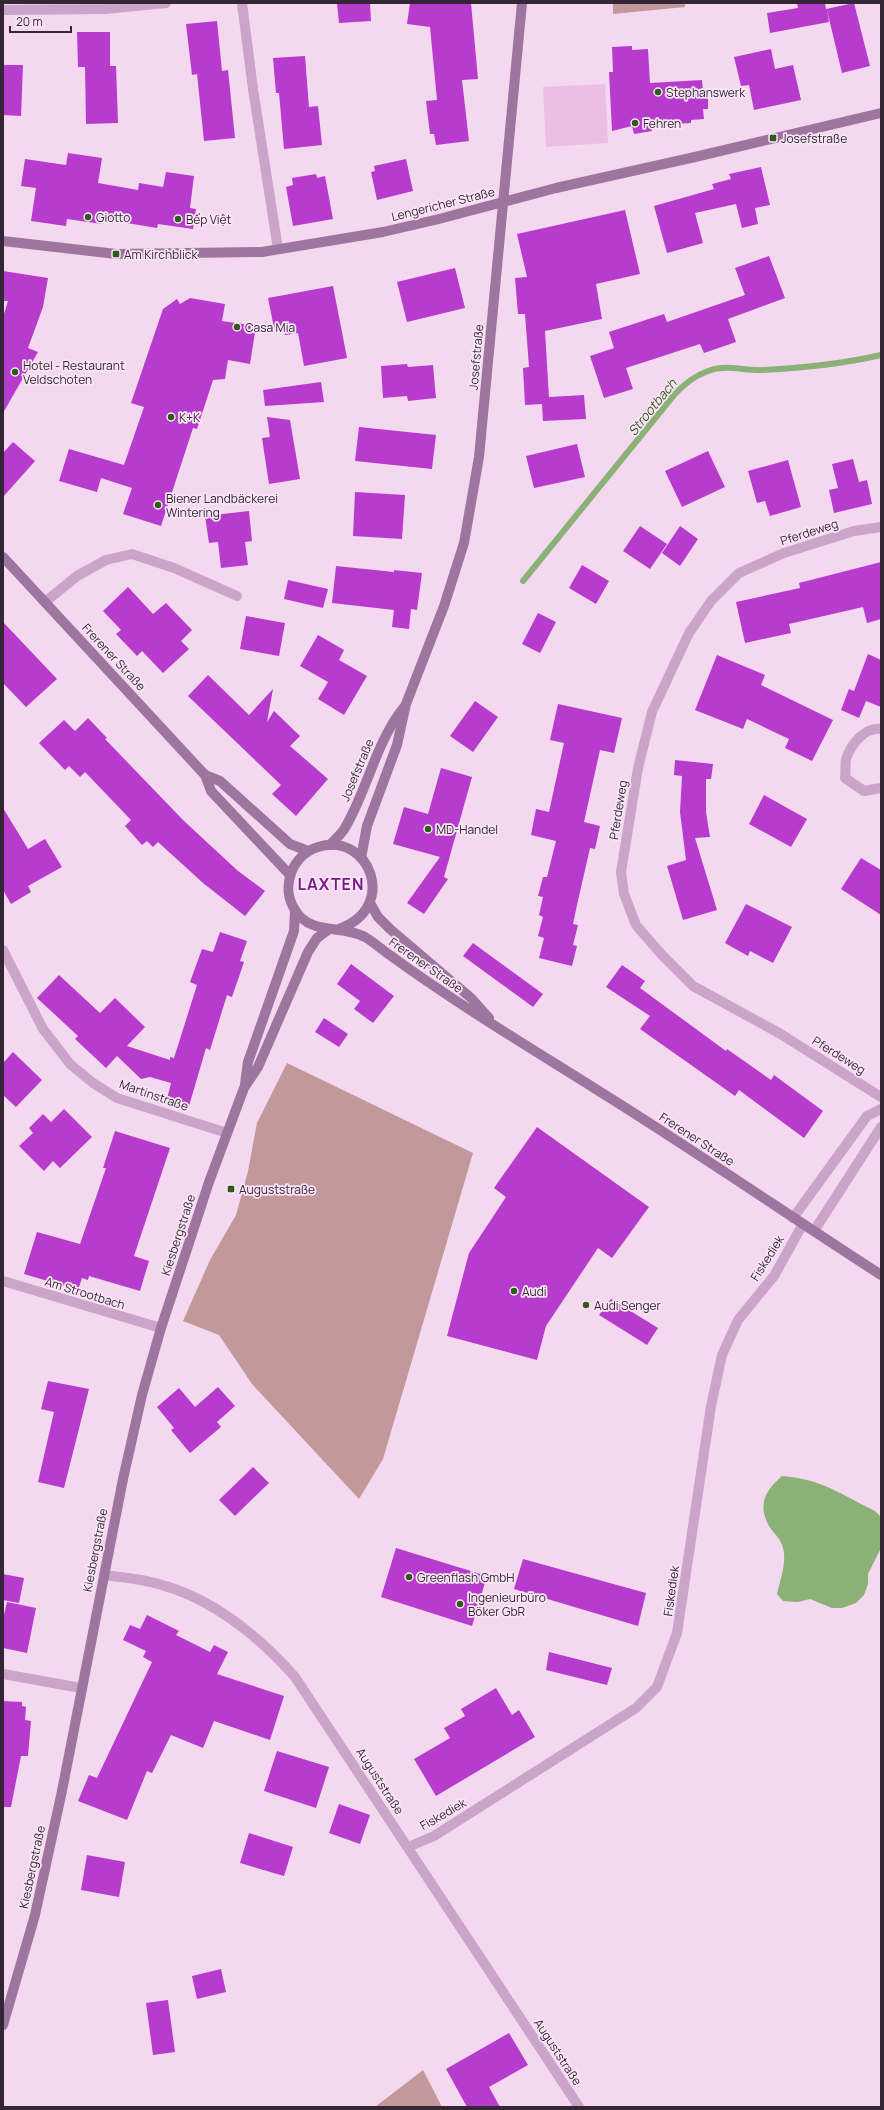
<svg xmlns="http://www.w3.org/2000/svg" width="884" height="2110" viewBox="0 0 884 2110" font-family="Manrope,sans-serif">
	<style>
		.green { fill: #c3989a }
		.plaza { fill: #ecbee5 }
		.water { fill: #8bb176 }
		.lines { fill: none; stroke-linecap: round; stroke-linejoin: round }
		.stream { stroke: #8bb176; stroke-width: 6 }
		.building { fill: #b73ccd }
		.street { stroke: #cba4c9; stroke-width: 10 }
		.secondary { stroke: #9e759f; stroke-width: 10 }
		.poi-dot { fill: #2f5a19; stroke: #fae5f7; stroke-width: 1.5 }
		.labels { text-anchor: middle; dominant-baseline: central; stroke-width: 3.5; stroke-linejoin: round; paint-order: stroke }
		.poi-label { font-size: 12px; fill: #352636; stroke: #fae5f7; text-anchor: start }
		.street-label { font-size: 12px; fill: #352636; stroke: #fae5f7 }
		.water-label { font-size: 13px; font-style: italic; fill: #2f5a19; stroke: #fae5f7 }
		.district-label { font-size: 16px; font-weight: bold; letter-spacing: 1px; fill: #781a8a; stroke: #fae5f7 }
	</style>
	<rect width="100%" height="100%" fill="#f3d8ef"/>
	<g class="green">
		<polygon points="613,3 685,3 685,7 613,14"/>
		<polygon points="287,1063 473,1153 383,1459 359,1499 252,1384 219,1335 183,1321 210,1260 236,1215 248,1171 257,1123"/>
		<polygon points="423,2070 442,2107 375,2107"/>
	</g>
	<polygon class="plaza" points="605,84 608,143 546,147 543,87"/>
	<path class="water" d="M782 1476C822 1479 840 1494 875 1511L881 1517V1548L868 1574V1584L864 1595 856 1603 842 1608H832L810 1599 798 1602 783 1601 777 1594C780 1580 787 1562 783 1548 780 1536 771 1532 767 1522 758 1502 767 1489 782 1476Z"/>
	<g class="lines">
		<path class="stream" d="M523 581 674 395C684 384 694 376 708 371 727 364 744 371 763 370 803 368 842 364 881 355"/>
	</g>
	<g class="building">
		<polygon points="337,3 370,3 371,21 339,23"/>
		<polygon points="410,3 471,3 478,79 462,80 469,141 436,145 434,134 430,134 426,101 437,100 430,27 407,24"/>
		<polygon points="797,3 825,3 826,9 854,3 870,66 842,73 827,10 829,22 770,33 767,13 798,8"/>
		<polygon points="217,21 222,71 228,70 235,138 204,141 197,74 192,75 186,24"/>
		<polygon points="77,32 110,32 110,66 116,66 118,123 86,124 85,67 78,67"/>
		<polygon points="632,46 632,50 648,49 650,83 702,80 703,92 708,92 708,109 703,109 704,119 691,120 691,123 652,125 652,131 634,134 632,126 612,131 609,72 613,72 612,47"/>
		<polygon points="771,49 775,69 793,65 801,100 754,110 749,85 741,86 734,57"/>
		<polygon points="305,56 309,107 318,106 322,145 284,149 279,93 276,93 273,58"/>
		<polygon points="3,65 23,65 21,116 3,115"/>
		<polygon points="68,153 102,158 98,183 138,190 139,183 163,187 166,172 194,176 190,208 196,209 193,229 158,224 157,228 103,219 102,224 67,219 66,226 31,221 36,188 21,186 25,159 66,165"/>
		<polygon points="406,159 413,191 377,200 371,172 375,171 374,166"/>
		<polygon points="761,167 770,205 755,208 758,224 742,228 736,204 695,213 703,243 667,253 654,206 714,189 712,184 731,179 729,174"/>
		<polygon points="316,174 317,178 325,176 333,219 293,226 286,187 293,185 292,178"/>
		<polygon points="625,210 640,274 596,284 602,319 545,331 549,397 584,395 586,419 543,421 542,404 525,405 523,368 529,367 525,314 518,314 515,278 527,277 517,234"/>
		<polygon points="769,256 785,298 728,319 736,342 704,353 700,344 626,368 633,389 604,398 590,356 614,348 609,332 664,314 667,322 745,295 735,268"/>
		<polygon points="455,268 465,308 407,322 397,282"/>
		<polygon points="3,271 48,278 43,307 28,348 38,352 3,413 3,317 8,301 3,301"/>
		<polygon points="333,286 347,358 304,366 298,333 285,335 283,326 274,328 268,298"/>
		<polygon points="190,298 225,304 222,321 256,326 250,364 228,360 225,379 213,380 197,429 193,428 161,526 123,514 132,488 101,478 97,492 59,481 69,449 124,465 144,407 131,403 163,309 177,299 180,304"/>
		<polygon points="407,364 408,367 433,365 436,398 408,401 407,396 383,398 381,366"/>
		<polygon points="321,382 324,402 265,406 263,390"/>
		<polygon points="267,417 290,420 300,479 269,484 262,438 270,437"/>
		<polygon points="359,427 436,435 432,469 355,461"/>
		<polygon points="13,442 35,461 3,497 3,453"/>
		<polygon points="577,444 585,477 534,488 526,456"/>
		<polygon points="708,451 725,487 682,507 665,471"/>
		<polygon points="853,459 859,482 867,480 872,504 834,513 829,490 838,488 832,464"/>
		<polygon points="788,460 801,507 770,516 765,501 757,503 748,471"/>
		<polygon points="355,492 405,495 402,539 353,536"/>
		<polygon points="249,511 252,541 245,542 248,565 221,568 218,542 209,543 205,516"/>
		<polygon points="640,526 667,544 650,569 623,551"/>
		<polygon points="680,526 698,539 680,566 662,553"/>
		<polygon points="881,562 881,619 867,623 863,607 789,624 791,633 745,643 736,602 800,588 799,583"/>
		<polygon points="582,565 609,581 596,604 569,588"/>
		<polygon points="336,566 394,572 394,570 422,573 417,610 411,609 409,629 392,627 394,610 332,603"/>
		<polygon points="288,580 328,589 323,608 284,599"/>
		<polygon points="128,587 153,614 166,603 192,630 181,641 189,649 163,673 142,651 137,656 116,634 121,630 103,611"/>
		<polygon points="538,613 556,622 540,653 522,644"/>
		<polygon points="246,616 285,623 279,656 240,649"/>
		<polygon points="3,622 57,679 26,707 3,683"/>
		<polygon points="318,635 344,650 339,660 367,676 344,715 318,699 328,682 300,666"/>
		<polygon points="868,654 881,660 881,707 866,701 859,718 841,710 849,689 854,691"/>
		<polygon points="717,655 765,675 761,685 833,720 812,761 785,748 789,739 747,719 743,729 695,710"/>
		<polygon points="208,675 249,715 273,689 267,722 274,711 300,736 290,746 328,779 296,816 272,794 281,785 188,696"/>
		<polygon points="475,701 498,717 473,752 450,736"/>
		<polygon points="558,704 622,718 614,753 600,750 584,822 600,826 595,849 590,848 577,905 573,924 578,925 573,945 577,946 572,966 539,958 544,938 538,936 543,917 539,915 543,897 538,896 543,877 547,877 556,841 531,835 536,809 549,812 564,743 550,740"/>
		<polygon points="88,718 107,738 105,739 184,821 238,871 265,891 245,916 203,883 158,842 153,847 147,841 142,845 125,826 131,820 85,772 80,777 69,766 65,770 39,743 64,720 75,731"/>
		<polygon points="675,760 713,764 711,779 706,779 706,812 710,837 695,838 717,910 683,920 667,866 686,860 680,812 682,776 674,775"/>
		<polygon points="441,768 472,777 444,877 448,879 424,914 407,903 440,857 393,844 404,807 428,814"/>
		<polygon points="764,795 807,819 791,847 749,824"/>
		<polygon points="3,808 28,849 45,839 62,867 28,886 31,892 11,904 3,890"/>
		<polygon points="861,858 881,870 881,915 841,889"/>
		<polygon points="746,904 792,927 773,963 750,951 748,956 725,943"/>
		<polygon points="220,932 247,941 240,961 244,962 232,997 227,995 210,1050 206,1048 189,1106 167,1099 171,1083 150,1077 141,1079 117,1056 106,1068 75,1039 78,1036 37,998 59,975 100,1013 115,998 145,1027 127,1046 170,1060 170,1057 174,1058 197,985 190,982 202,949 213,952"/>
		<polygon points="473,943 543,994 533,1007 463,956"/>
		<polygon points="351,964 394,996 373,1023 354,1009 360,1001 337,984"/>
		<polygon points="622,965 645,981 640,988 726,1051 727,1049 771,1080 774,1075 823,1111 804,1138 739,1090 735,1096 640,1029 650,1016 606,987"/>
		<polygon points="324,1018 348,1034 339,1047 315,1032"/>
		<polygon points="13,1052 42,1080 16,1107 3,1095 3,1063"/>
		<polygon points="64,1109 92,1137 60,1168 53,1161 44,1171 19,1146 33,1133 29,1128 43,1114 51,1122"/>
		<polygon points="537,1127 649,1207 612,1258 598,1248 546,1326 537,1360 447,1336 469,1253 506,1197 494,1188"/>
		<polygon points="115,1131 170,1148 134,1256 149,1261 140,1291 89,1276 88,1280 82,1278 78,1290 24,1274 37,1232 80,1244 106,1168 103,1168"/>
		<polygon points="611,1299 658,1328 647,1345 599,1315"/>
		<polygon points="48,1381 89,1389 64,1488 38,1482 54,1412 41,1409"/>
		<polygon points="218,1387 235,1406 217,1422 221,1427 190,1453 171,1430 174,1428 157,1407 179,1388 195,1407"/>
		<polygon points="253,1467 269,1483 235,1516 219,1500"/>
		<polygon points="396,1548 487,1576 472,1626 381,1597"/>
		<polygon points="523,1559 646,1593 638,1626 514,1589"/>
		<polygon points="3,1574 24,1578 19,1603 3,1600"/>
		<polygon points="7,1602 36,1608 27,1653 3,1648 3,1619"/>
		<polygon points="147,1615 179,1631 176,1635 210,1652 214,1645 228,1652 217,1674 284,1696 270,1740 214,1721 203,1748 171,1735 152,1773 147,1771 127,1820 78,1801 89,1775 97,1778 152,1662 143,1657 146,1651 123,1640 130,1625 140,1629"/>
		<polygon points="549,1652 612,1668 607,1685 546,1670"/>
		<polygon points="496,1688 512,1715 519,1710 535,1737 436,1796 414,1759 450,1738 444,1728 465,1716 461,1709"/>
		<polygon points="3,1701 22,1702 22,1706 26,1707 25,1720 31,1721 28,1756 21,1756 11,1807 3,1807"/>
		<polygon points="277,1751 329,1767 316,1808 264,1791"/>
		<polygon points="339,1804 370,1815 360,1844 329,1833"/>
		<polygon points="249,1833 293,1847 284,1876 240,1863"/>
		<polygon points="87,1855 125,1862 119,1897 81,1890"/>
		<polygon points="221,1969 226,1992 197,1999 192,1976"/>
		<polygon points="168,2000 175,2052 153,2055 146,2003"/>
		<polygon points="509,2033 528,2065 489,2087 500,2107 467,2107 446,2069"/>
	</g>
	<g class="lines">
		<g class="street">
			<polyline points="242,3 253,89 278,249"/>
			<polyline points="3,10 105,9 166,3"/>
			<polyline points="881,527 854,531 784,553 739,573 711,601 689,633 652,712 638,768 621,872 624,894 636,925 662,955 693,986 779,1033 881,1097"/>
			<polyline points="45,602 77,576 106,560 132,554 174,568 237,596"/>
			<path d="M881 729C865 727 851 744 846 759 845 765 846 772 845 778L864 791 881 788"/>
			<polyline points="3,950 43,1029 70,1064 93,1083 117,1098 227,1133"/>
			<polyline points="793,1218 867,1116 881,1109"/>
			<polyline points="814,1231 881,1127"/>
			<polyline points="3,1281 161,1328"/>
			<path d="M104 1575C118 1577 132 1578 146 1581 206 1593 256 1633 295 1677L579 2107"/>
			<polyline points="3,1674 81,1688"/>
			<polyline points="408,1847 434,1836 636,1708 657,1687 677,1633 711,1406 722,1355 738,1320 774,1276 803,1224"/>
		</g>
		<g class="secondary">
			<polyline points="3,241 116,254 262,252 383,232 439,219 556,188 695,157 881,113"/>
			<polyline points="3,557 205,775 211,791 290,875"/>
			<polyline points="205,775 220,781 290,844 308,851"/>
			<path d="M330 845C335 839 343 833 346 826 368 788 376 742 404 707"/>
			<polyline points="361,858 367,826 397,745 406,704 444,606 464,543 479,457 522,3"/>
			<polyline points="370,903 378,917 390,929 471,998 489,1018"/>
			<path d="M339 929C399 908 370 831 318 847 292 855 280 887 295 910 311 936 341 924 365 937 372 941 380 948 387 953 454 1002 524 1044 594 1088 691 1148 785 1213 881 1275"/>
			<polyline points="245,1084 248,1062 294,931 295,910"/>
			<polyline points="3,2025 35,1915 62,1791 123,1479 142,1395 161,1328 209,1182 244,1088 258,1067 308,952 317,938 328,930"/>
		</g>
	</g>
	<g class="poi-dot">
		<circle cx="658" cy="92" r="4"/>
		<circle cx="635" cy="123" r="4"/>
		<rect x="769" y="134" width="8" height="8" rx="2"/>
		<circle cx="88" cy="217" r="4"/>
		<circle cx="178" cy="219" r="4"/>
		<rect x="112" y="250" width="8" height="8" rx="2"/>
		<circle cx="237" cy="327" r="4"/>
		<circle cx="15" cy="372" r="4"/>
		<circle cx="171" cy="417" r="4"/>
		<circle cx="158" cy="505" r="4"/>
		<circle cx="428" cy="829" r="4"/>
		<rect x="227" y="1185" width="8" height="8" rx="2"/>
		<circle cx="514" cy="1291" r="4"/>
		<circle cx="586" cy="1305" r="4"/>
		<circle cx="409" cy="1577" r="4"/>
		<circle cx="460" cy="1604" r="4"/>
	</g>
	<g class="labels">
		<g class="poi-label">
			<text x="666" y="92">Stephanswerk</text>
			<text x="643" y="123">Fehren</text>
			<text x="781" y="138">Josefstraße</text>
			<text x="96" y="217">Giotto</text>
			<text x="186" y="219">Bếp Việt</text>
			<text x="124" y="254">Am Kirchblick</text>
			<text x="245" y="327">Casa Mia</text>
			<text x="23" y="365">Hotel - Restaurant<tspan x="23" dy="14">Veldschoten</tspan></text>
			<text x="179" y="417">K+K</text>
			<text x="166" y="498">Biener Landbäckerei<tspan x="166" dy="14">Wintering</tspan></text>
			<text x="436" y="829">MD-Handel</text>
			<text x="239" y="1189">Auguststraße</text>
			<text x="522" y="1291">Audi</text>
			<text x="594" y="1305">Audi Senger</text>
			<text x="417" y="1577">Greenflash GmbH</text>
			<text x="468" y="1597">Ingenieurbüro<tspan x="468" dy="14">Böker GbR</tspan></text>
		</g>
		<g class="street-label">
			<text transform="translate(443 204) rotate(-14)">Lengericher Straße</text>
			<text transform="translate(476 357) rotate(-85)">Josefstraße</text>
			<text transform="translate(809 532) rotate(-18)">Pferdeweg</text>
			<text transform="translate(114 657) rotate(47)">Frerener Straße</text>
			<text transform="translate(357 770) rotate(-67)">Josefstraße</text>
			<text transform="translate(618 810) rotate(-81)">Pferdeweg</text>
			<text transform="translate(426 965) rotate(35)">Frerener Straße</text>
			<text transform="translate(839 1055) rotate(32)">Pferdeweg</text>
			<text transform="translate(154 1095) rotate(19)">Martinstraße</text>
			<text transform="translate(697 1139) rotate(33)">Frerener Straße</text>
			<text transform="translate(178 1235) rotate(-72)">Kiesbergstraße</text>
			<text transform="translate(767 1258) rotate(-58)">Fiskediek</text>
			<text transform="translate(85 1293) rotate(17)">Am Strootbach</text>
			<text transform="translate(95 1550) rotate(-79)">Kiesbergstraße</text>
			<text transform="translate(671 1591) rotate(-82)">Fiskediek</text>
			<text transform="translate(380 1781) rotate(57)">Auguststraße</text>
			<text transform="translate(443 1814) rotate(-30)">Fiskediek</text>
			<text transform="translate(32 1867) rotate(-78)">Kiesbergstraße</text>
			<text transform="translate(558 2052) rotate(57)">Auguststraße</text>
		</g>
		<g class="water-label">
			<text transform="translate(652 407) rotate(-51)">Strootbach</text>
		</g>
		<g class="district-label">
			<text x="331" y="884">LAXTEN</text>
		</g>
	</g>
	<rect width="884" height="2110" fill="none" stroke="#352636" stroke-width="8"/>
	<path d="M10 26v6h61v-6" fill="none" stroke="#352636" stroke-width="2"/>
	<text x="16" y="26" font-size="12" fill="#352636" stroke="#fae5f7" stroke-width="3" paint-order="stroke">20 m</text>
</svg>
